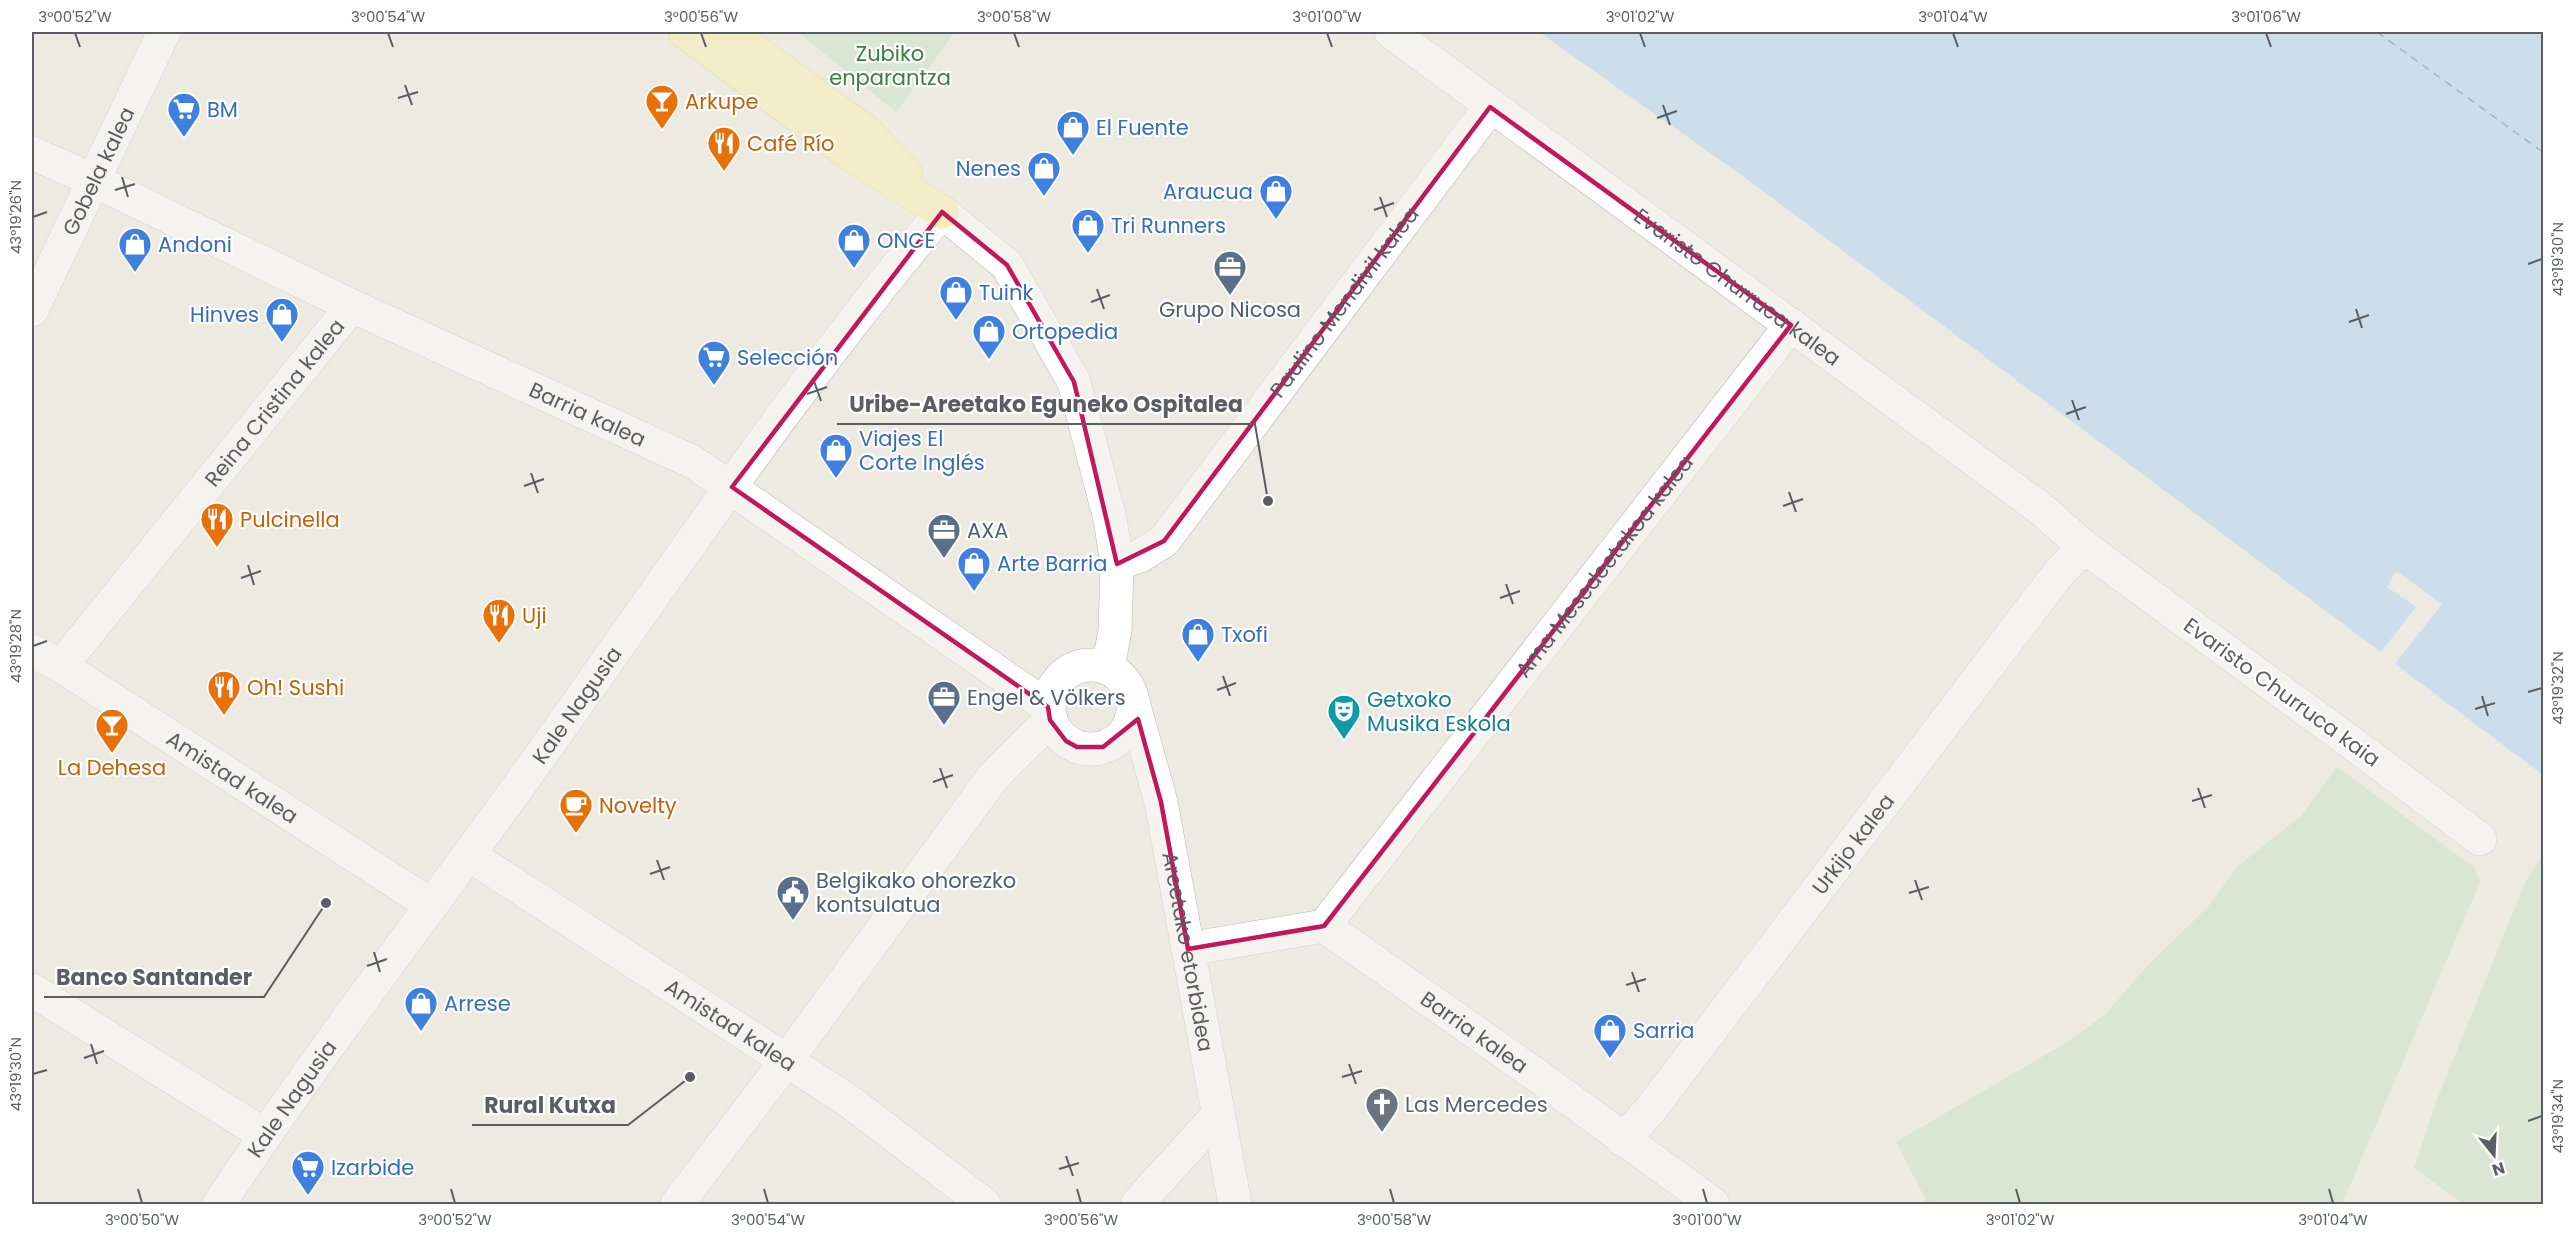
<svg xmlns="http://www.w3.org/2000/svg" width="2575" height="1236" viewBox="0 0 2575 1236" font-family="Poppins,sans-serif">
	<style>
		.green { fill: #bfe2c1 }
		.water { fill: #a5d0f8 }
		.lines { fill: none; stroke-linecap: round; stroke-linejoin: round }
		.ferry { stroke: #4876b0; stroke-width: 1.5; stroke-dasharray: 8 6; stroke-linecap: butt }
		.pedestrian-casing { stroke: #b4b7bb; stroke-width: 34 }
		.minor-casing { stroke: #b4b7bb; stroke-width: 34 }
		.tertiary-casing { stroke: #b4b7bb; stroke-width: 34 }
		.primary-casing { stroke: #e5c761; stroke-width: 34 }
		.pedestrian { stroke: #fff; stroke-width: 33 }
		.minor { stroke: #fff; stroke-width: 33 }
		.tertiary { stroke: #fff; stroke-width: 33 }
		.primary { stroke: #f8efaa; stroke-width: 33 }
		.marked { fill: none; stroke: #c2185b; stroke-width: 4.5; stroke-linejoin: round }
		.ticks { fill: none; stroke: #5a5d61; stroke-width: 2 }
		.labels { text-anchor: middle; dominant-baseline: central; stroke-width: 4.5; stroke-linejoin: round; paint-order: stroke }
		.park-label { font-size: 21px; fill: #3b7f41; stroke: #fff }
		.food-label { font-size: 21px; fill: #c56008; stroke: #fff; text-anchor: start }
		.shop-label { font-size: 21px; fill: #366cbe; stroke: #fff; text-anchor: start }
		.street-label { font-size: 21px; fill: #5a5d61; stroke: #fff }
		.service-label { font-size: 21px; fill: #4e5e75; stroke: #fff; text-anchor: start }
		.culture-label { font-size: 21px; fill: #0d838f; stroke: #fff; text-anchor: start }
		.worship-label { font-size: 21px; fill: #5b616d; stroke: #fff; text-anchor: start }
		.leader { fill: none; stroke: #5a5d61; stroke-width: 2 }
		.callout-dot { fill: #5a5d61; stroke: #fff; stroke-width: 2 }
		.callout-label { font-size: 22px; text-anchor: middle; font-weight: bold; fill: #5a5d61; stroke: #fff; stroke-width: 4.5; stroke-linejoin: round; paint-order: stroke }
		.neatline { fill: none; stroke: #5a5d61; stroke-width: 2 }
		.ticks-label { font-size: 15px; text-anchor: middle; fill: #5a5d61 }
	</style>
	<rect width="100%" height="100%" fill="#eceae1"/>
	<g class="green">
		<polygon points="798,32 955,32 896,112"/>
		<polygon points="2337,767 2475,868 2480,882 2342,1204 1928,1204 1896,1142 2064,1044 2105,1015 2146,967 2208,907 2237,867 2301,816"/>
		<polygon points="2543,853 2543,1204 2464,1204 2414,1168 2436,1102 2525,883"/>
	</g>
	<polygon class="water" points="1539,32 2543,32 2543,775 2395,664 2442,604 2396,571 2387,587 2416,607 2381,652 1744,177"/>
	<g class="lines">
		<polyline class="ferry" points="2377,32 2544,153"/>
		<defs>
			<g id="pedestrian">
				<path id="s1" d="M32 651 61 666 431 905"/>
				<path id="s2" d="M61 666 352 306"/>
				<polyline points="2364,752 2480,839"/>
				<polyline points="677,1204 787,1060"/>
			</g>
			<g id="minor">
				<path id="s3" d="M1391 32 2040 508 2084 547 2364 752"/>
				<path id="s4" d="M32 153 93 180 352 306 693 462 1048 707"/>
				<path id="s5" d="M32 310 164 32"/>
				<path id="s6" d="M1117 564 1140 556 1164 541 1490 107"/>
				<path id="s7" d="M469 855 849 1101 984 1204"/>
				<path id="s8" d="M1324 926 1542 1079 1713 1204"/>
				<path id="s9" d="M1188 949 1324 926 1791 325"/>
				<polyline points="32,990 265,1135"/>
				<polyline points="787,1060 993,777 1050,720"/>
				<path id="s10" d="M1623 1140 1650 1110 2058 574 2084 547"/>
				<path id="s11" d="M219 1204C320 1051 432 907 539 758 670 574 796 385 942 212"/>
				<polyline points="1137,1204 1217,1116"/>
			</g>
			<g id="tertiary">
				<polyline points="942,212 1007,265 1074,382 1110,519 1117,564 1115,631 1108,668"/>
				<circle cx="1091" cy="707" r="42"/>
				<path id="s12" d="M1133 702 1161 802 1235 1204"/>
			</g>
			<g id="primary">
				<polyline points="685,32 847,152 942,212"/>
				<polyline points="729,32 865,131 906,174"/>
			</g>
		</defs>
		<use href="#pedestrian" class="pedestrian-casing"/>
		<use href="#minor" class="minor-casing"/>
		<use href="#tertiary" class="tertiary-casing"/>
		<use href="#primary" class="primary-casing"/>
		<use href="#pedestrian" class="pedestrian"/>
		<use href="#minor" class="minor"/>
		<use href="#tertiary" class="tertiary"/>
		<use href="#primary" class="primary"/>
	</g>
	<path d="M0 0H2575V1236H0ZM1490 107 1791 325 1324 926 1188 949 1161 802 1138 719 1103 747H1077L1066 741 1050 720 1048 707 732 487 942 212 1007 265 1074 382 1117 564 1164 541Z" fill="#eceae1" fill-opacity=".55" fill-rule="evenodd"/>
	<path class="marked" d="M1490 107 1791 325 1324 926 1188 949 1161 802 1138 719 1103 747H1077L1066 741 1050 720 1048 707 732 487 942 212 1007 265 1074 382 1117 564 1164 541Z"/>
	<path class="ticks" d="M75 33 80 47M388 33 393 47M701 33 706 47M1014 33 1019 47M1327 33 1332 47M1640 33 1645 47M1953 33 1958 47M2266 33 2271 47M405 85 412 105M398 98 418 92M1663 105 1670 125M1657 118 1677 111M122 177 128 197M115 190 135 184M1380 197 1387 217M1374 210 1394 203M33 217 47 212M2528 264 2542 259M1097 289 1104 309M1091 302 1110 295M2356 309 2362 328M2349 322 2369 315M814 381 821 401M807 394 827 387M2072 400 2079 420M2066 414 2086 407M531 473 538 493M524 486 544 479M1789 492 1796 512M1783 506 1803 499M248 565 254 585M241 578 261 571M1506 584 1513 604M1500 598 1520 591M33 646 47 641M1223 676 1230 696M1217 690 1236 683M2528 692 2542 688M2482 696 2488 716M2475 709 2495 703M940 768 947 788M933 782 953 775M2198 788 2205 808M2192 801 2212 795M657 860 664 880M650 874 670 867M1915 880 1922 900M1909 893 1929 887M374 952 380 972M367 966 387 959M1632 972 1639 992M1626 985 1646 979M91 1044 97 1064M84 1058 104 1051M1349 1064 1356 1084M33 1074 47 1070M1342 1077 1362 1071M2528 1121 2542 1116M1066 1156 1073 1176M1059 1169 1079 1163M138 1189 142 1203M451 1189 455 1203M764 1189 768 1203M1077 1189 1081 1203M1390 1189 1394 1203M1703 1189 1707 1203M2016 1189 2020 1203M2329 1189 2333 1203"/>
	<defs>
		<symbol id="bar-pin" viewBox="-11 -11 22 30"><path d="M0 17L-7.5 6A9.5 9.5 0 1 1 7.5 6Z" fill="#e8710a" stroke="#fff"/><path d="M-6-5H6L.8 .8V4.5H3.5V6h-7V4.5H-.8V.8Z" fill="#fff"/></symbol>
		<symbol id="supermarket-pin" viewBox="-11 -11 22 30"><path d="M0 17L-7.5 6A9.5 9.5 0 1 1 7.5 6Z" fill="#3f7fe0" stroke="#fff"/><path d="M-6-5.5h2.5l.6 2H6L4.5 2H-2.5L-4.4-4H-6ZM-1.5 3.2a1.3 1.3 0 1 0 .1 0ZM3 3.2a1.3 1.3 0 1 0 .1 0Z" fill="#fff"/></symbol>
		<symbol id="shop-pin" viewBox="-11 -11 22 30"><path d="M0 17L-7.5 6A9.5 9.5 0 1 1 7.5 6Z" fill="#3f7fe0" stroke="#fff"/><path d="M-5-2.5h2.3a2.7 3.5 0 0 1 5.4 0H5L5.5 6h-11ZM-1.5-2.5h3a1.5 2.3 0 0 0-3 0Z" fill="#fff"/></symbol>
		<symbol id="restaurant-pin" viewBox="-11 -11 22 30"><path d="M0 17L-7.5 6A9.5 9.5 0 1 1 7.5 6Z" fill="#e8710a" stroke="#fff"/><path d="M-5-6h1v4h1v-4h1v4h1v-4h1v5L-1.5 .5V6h-2V.5L-5-1ZM5-6V6H3V1.5H1.5Q1.5-4 5-6Z" fill="#fff"/></symbol>
		<symbol id="office-pin" viewBox="-11 -11 22 30"><path d="M0 17L-7.5 6A9.5 9.5 0 1 1 7.5 6Z" fill="#5c6f8a" stroke="#fff"/><path d="M-6-3h4V-5.5h4V-3h4V5H-6ZM-1-4.5V-3h2v-1.5ZM-6 0V1H6V0Z" fill="#fff"/></symbol>
		<symbol id="theatre-pin" viewBox="-11 -11 22 30"><path d="M0 17L-7.5 6A9.5 9.5 0 1 1 7.5 6Z" fill="#0f9aa8" stroke="#fff"/><path d="M-5-5.5Q0-4 5-5.5V0Q5 5 0 6Q-5 5-5 0ZM-3.3-2.5H-1v1.5H-3.3ZM1-2.5H3.3v1.5H1ZM-2.8 1Q0 5.5 2.8 1Z" fill="#fff"/></symbol>
		<symbol id="cafe-pin" viewBox="-11 -11 22 30"><path d="M0 17L-7.5 6A9.5 9.5 0 1 1 7.5 6Z" fill="#e8710a" stroke="#fff"/><path d="M-5.5-4.5H6V0H3Q3 3.5 0 3.5H-2.5Q-5.5 3.5-5.5 0ZM3-3.2v2h1.7v-2ZM-6 4.5H4V6H-6Z" fill="#fff"/></symbol>
		<symbol id="civic-pin" viewBox="-11 -11 22 30"><path d="M0 17L-7.5 6A9.5 9.5 0 1 1 7.5 6Z" fill="#5c6f8a" stroke="#fff"/><path d="M-.6-6.5H3V-4.5H.6V-3L4-1V1h2V6H-6V1h2V-1L-.6-3ZM-1.2 2.5V6h2.4V2.5Z" fill="#fff"/></symbol>
		<symbol id="church-pin" viewBox="-11 -11 22 30"><path d="M0 17L-7.5 6A9.5 9.5 0 1 1 7.5 6Z" fill="#6b7280" stroke="#fff"/><path d="M-1.2-6h2.4v3.5h3.3v2.4h-3.3V6h-2.4V-.1h-3.3v-2.4h3.3Z" fill="#fff"/></symbol>
	</defs>
	<g fill-rule="evenodd">
		<use href="#bar-pin" x="643" y="82" width="38" height="52"/>
		<use href="#supermarket-pin" x="165" y="90" width="38" height="52"/>
		<use href="#shop-pin" x="1054" y="108" width="38" height="52"/>
		<use href="#restaurant-pin" x="705" y="124" width="38" height="52"/>
		<use href="#shop-pin" x="1025" y="149" width="38" height="52"/>
		<use href="#shop-pin" x="1257" y="172" width="38" height="52"/>
		<use href="#shop-pin" x="1069" y="206" width="38" height="52"/>
		<use href="#shop-pin" x="835" y="221" width="38" height="52"/>
		<use href="#shop-pin" x="116" y="225" width="38" height="52"/>
		<use href="#office-pin" x="1211" y="248" width="38" height="52"/>
		<use href="#shop-pin" x="937" y="273" width="38" height="52"/>
		<use href="#shop-pin" x="263" y="295" width="38" height="52"/>
		<use href="#shop-pin" x="970" y="312" width="38" height="52"/>
		<use href="#supermarket-pin" x="695" y="338" width="38" height="52"/>
		<use href="#shop-pin" x="817" y="431" width="38" height="52"/>
		<use href="#restaurant-pin" x="198" y="500" width="38" height="52"/>
		<use href="#office-pin" x="925" y="511" width="38" height="52"/>
		<use href="#shop-pin" x="955" y="544" width="38" height="52"/>
		<use href="#restaurant-pin" x="480" y="596" width="38" height="52"/>
		<use href="#shop-pin" x="1179" y="615" width="38" height="52"/>
		<use href="#restaurant-pin" x="205" y="668" width="38" height="52"/>
		<use href="#office-pin" x="925" y="678" width="38" height="52"/>
		<use href="#theatre-pin" x="1325" y="692" width="38" height="52"/>
		<use href="#bar-pin" x="93" y="706" width="38" height="52"/>
		<use href="#cafe-pin" x="557" y="786" width="38" height="52"/>
		<use href="#civic-pin" x="774" y="873" width="38" height="52"/>
		<use href="#shop-pin" x="402" y="984" width="38" height="52"/>
		<use href="#shop-pin" x="1591" y="1011" width="38" height="52"/>
		<use href="#church-pin" x="1363" y="1085" width="38" height="52"/>
		<use href="#supermarket-pin" x="289" y="1148" width="38" height="52"/>
	</g>
	<g class="labels">
		<g class="park-label">
			<text x="890" y="53">Zubiko<tspan x="890" dy="24">enparantza</tspan></text>
		</g>
		<g class="food-label">
			<text x="685" y="101">Arkupe</text>
			<text x="747" y="143">Café Río</text>
			<text x="240" y="519">Pulcinella</text>
			<text x="522" y="615">Uji</text>
			<text x="247" y="687">Oh! Sushi</text>
			<text x="112" y="767" text-anchor="middle">La Dehesa</text>
			<text x="599" y="805">Novelty</text>
		</g>
		<g class="shop-label">
			<text x="207" y="109">BM</text>
			<text x="1096" y="127">El Fuente</text>
			<text x="1021" y="168" text-anchor="end">Nenes</text>
			<text x="1253" y="191" text-anchor="end">Araucua</text>
			<text x="1111" y="225">Tri Runners</text>
			<text x="877" y="240">ONCE</text>
			<text x="158" y="244">Andoni</text>
			<text x="979" y="292">Tuink</text>
			<text x="259" y="314" text-anchor="end">Hinves</text>
			<text x="1012" y="331">Ortopedia</text>
			<text x="737" y="357">Selección</text>
			<text x="859" y="438">Viajes El<tspan x="859" dy="24">Corte Inglés</tspan></text>
			<text x="997" y="563">Arte Barria</text>
			<text x="1221" y="634">Txofi</text>
			<text x="444" y="1003">Arrese</text>
			<text x="1633" y="1030">Sarria</text>
			<text x="331" y="1167">Izarbide</text>
		</g>
		<g class="street-label">
			<text stroke="none"><textPath href="#s5" startOffset="154">Gobela kalea</textPath></text>
			<text stroke="none"><textPath href="#s3" startOffset="430">Evaristo Churruca kalea</textPath></text>
			<text stroke="none"><textPath href="#s6" startOffset="352">Paulino Mendivil kalea</textPath></text>
			<text stroke="none"><textPath href="#s2" startOffset="339">Reina Cristina kalea</textPath></text>
			<text stroke="none"><textPath href="#s4" startOffset="614">Barria kalea</textPath></text>
			<text stroke="none"><textPath href="#s9" startOffset="594">Ama Mesedeetakoa kalea</textPath></text>
			<text transform="translate(2282 692) rotate(36)">Evaristo Churruca kaia</text>
			<text stroke="none"><textPath href="#s11" startOffset="614">Kale Nagusia</textPath></text>
			<text stroke="none"><textPath href="#s1" startOffset="237">Amistad kalea</textPath></text>
			<text stroke="none"><textPath href="#s10" startOffset="375">Urkijo kalea</textPath></text>
			<text stroke="none"><textPath href="#s12" startOffset="256">Areetako etorbidea</textPath></text>
			<text stroke="none"><textPath href="#s7" startOffset="312">Amistad kalea</textPath></text>
			<text stroke="none"><textPath href="#s8" startOffset="184">Barria kalea</textPath></text>
			<text stroke="none"><textPath href="#s11" startOffset="128">Kale Nagusia</textPath></text>
		</g>
		<g class="service-label">
			<text x="1230" y="309" text-anchor="middle">Grupo Nicosa</text>
			<text x="967" y="530">AXA</text>
			<text x="967" y="697">Engel &amp; Völkers</text>
			<text x="816" y="880">Belgikako ohorezko<tspan x="816" dy="24">kontsulatua</tspan></text>
		</g>
		<g class="culture-label">
			<text x="1367" y="699">Getxoko<tspan x="1367" dy="24">Musika Eskola</tspan></text>
		</g>
		<g class="worship-label">
			<text x="1405" y="1104">Las Mercedes</text>
		</g>
	</g>
	<path class="leader" d="M1268 501L1255 424H837M326 903L264 997H44M690 1077L628 1125H472"/>
	<g class="callout-dot">
		<circle cx="1268" cy="501" r="6"/>
		<circle cx="326" cy="903" r="6"/>
		<circle cx="690" cy="1077" r="6"/>
	</g>
	<g class="callout-label">
		<text x="1046" y="412">Uribe-Areetako Eguneko Ospitalea</text>
		<text x="154" y="985">Banco Santander</text>
		<text x="550" y="1113">Rural Kutxa</text>
	</g>
	<rect width="2575" height="1236" fill="none" stroke="#ffffff" stroke-width="66"/>
	<g transform="translate(2494 1155) rotate(162)" stroke="#ffffff" stroke-width="4.5" paint-order="stroke">
	<path d="M0-4.5L10 22L0 15L-10 22Z" fill="#5a5d61"/>
	<text y="-9" font-size="16" font-weight="bold" text-anchor="middle" fill="#5a5d61">N</text>
	</g>
	<rect x="33" y="33" width="2509" height="1170" class="neatline"/>
	<g class="ticks-label">
		<text x="75" y="22">3°00'52"W</text>
		<text x="388" y="22">3°00'54"W</text>
		<text x="701" y="22">3°00'56"W</text>
		<text x="1014" y="22">3°00'58"W</text>
		<text x="1327" y="22">3°01'00"W</text>
		<text x="1640" y="22">3°01'02"W</text>
		<text x="1953" y="22">3°01'04"W</text>
		<text x="2266" y="22">3°01'06"W</text>
		<text transform="translate(16 217) rotate(-90)" y="5">43°19'26"N</text>
		<text transform="translate(2558 259) rotate(-90)" y="5">43°19'30"N</text>
		<text transform="translate(16 646) rotate(-90)" y="5">43°19'28"N</text>
		<text transform="translate(2558 688) rotate(-90)" y="5">43°19'32"N</text>
		<text transform="translate(16 1074) rotate(-90)" y="5">43°19'30"N</text>
		<text transform="translate(2558 1116) rotate(-90)" y="5">43°19'34"N</text>
		<text x="142" y="1225">3°00'50"W</text>
		<text x="455" y="1225">3°00'52"W</text>
		<text x="768" y="1225">3°00'54"W</text>
		<text x="1081" y="1225">3°00'56"W</text>
		<text x="1394" y="1225">3°00'58"W</text>
		<text x="1707" y="1225">3°01'00"W</text>
		<text x="2020" y="1225">3°01'02"W</text>
		<text x="2333" y="1225">3°01'04"W</text>
	</g>
</svg>
